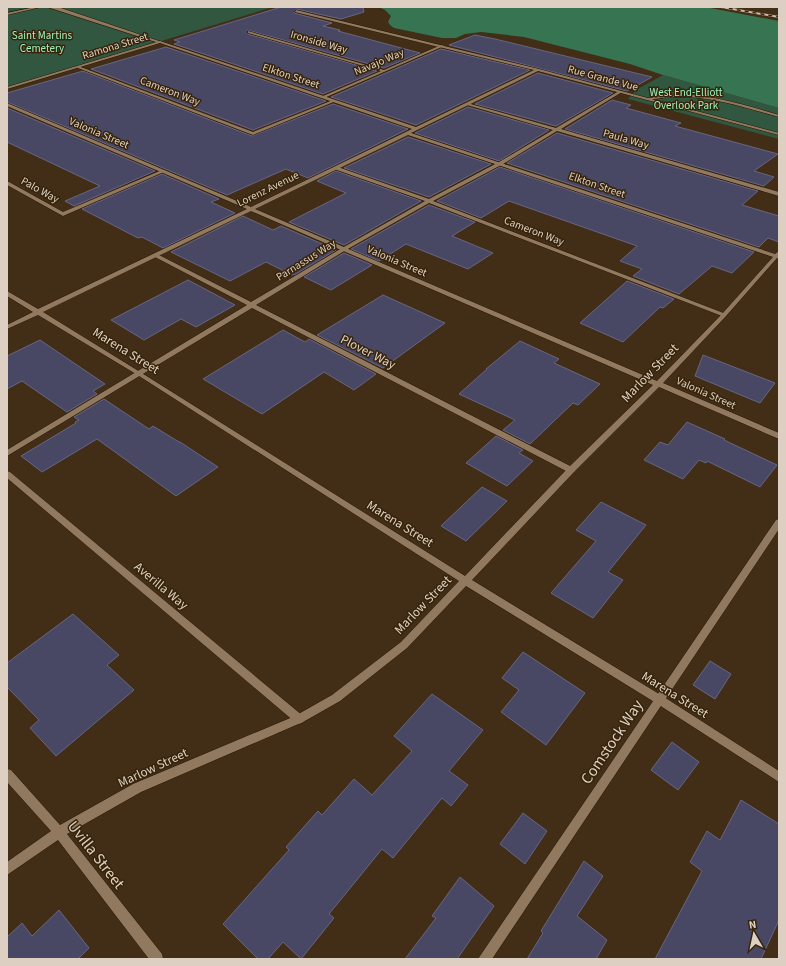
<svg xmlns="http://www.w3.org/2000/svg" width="786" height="966" viewBox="0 0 786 966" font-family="'Source Sans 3',sans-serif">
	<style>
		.green { fill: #315741 }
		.forest { fill: #367452 }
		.building { fill: #494864; stroke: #676583 }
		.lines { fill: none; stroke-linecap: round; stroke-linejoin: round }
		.service-casing { stroke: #281500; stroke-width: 1 }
		.minor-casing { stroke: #281500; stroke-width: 1 }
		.service { fill: #917960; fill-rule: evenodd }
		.minor { fill: #917960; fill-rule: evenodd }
		.rail-casing { stroke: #c9bbac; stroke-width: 2 }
		.rail { stroke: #37240b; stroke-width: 1.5; stroke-dasharray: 4; stroke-linecap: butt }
		.labels { text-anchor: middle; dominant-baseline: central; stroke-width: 3; stroke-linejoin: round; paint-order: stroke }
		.far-park-label { font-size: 11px; fill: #9af5c0; stroke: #37240b }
		.far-street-label { font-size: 11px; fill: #ddd0c2; stroke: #37240b }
		.street-label { font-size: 13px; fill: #ddd0c2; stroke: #37240b }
		.near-street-label { font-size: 16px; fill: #ddd0c2; stroke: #37240b }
	</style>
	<rect width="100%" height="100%" fill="#422e16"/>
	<g class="green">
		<polygon points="7,7 273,7 7,88"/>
		<polygon points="663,75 779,108 779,139 628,99 636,90"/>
	</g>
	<polygon class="forest" points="379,7 705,7 779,21 779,108 663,75 630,64 524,37 481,32 465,34 456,38 442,38 394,28 390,25 388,22 391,16 385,10"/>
	<g class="building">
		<polygon points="281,7 363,7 364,12 341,19 296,9 294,13 332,23 323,26 340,30 338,31 420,53 384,68 247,30 248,34 377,71 323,94 174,44 180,42 174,40"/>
		<polygon points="475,35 495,39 652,77 627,91 449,45"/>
		<polygon points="166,47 326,101 253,130 91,69"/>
		<polygon points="441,49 530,70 416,125 331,97"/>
		<polygon points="83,71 252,136 333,104 408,129 308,178 286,169 227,195 7,102 7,93"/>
		<polygon points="538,73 613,93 556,126 475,104"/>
		<polygon points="612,100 631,105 626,108 681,123 675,126 778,154 754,171 774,177 764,186 565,129"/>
		<polygon points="468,107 549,130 499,161 415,133"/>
		<polygon points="7,108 155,171 74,206 65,201 100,186 7,142"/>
		<polygon points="557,133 758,191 742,205 779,216 779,242 768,238 759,247 507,163"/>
		<polygon points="408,137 491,164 429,197 344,168"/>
		<polygon points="500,167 754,252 732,273 712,266 679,294 633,276 642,269 620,261 637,246 509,201 481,218 437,201"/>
		<polygon points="336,171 421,201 344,245 289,222 346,193 317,181"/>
		<polygon points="162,174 219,199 211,202 235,213 163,248 142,237 138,238 82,209"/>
		<polygon points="429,205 475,222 452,236 493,253 468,269 406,244 379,261 351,249"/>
		<polygon points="243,216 273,230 281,226 336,250 296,274 292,275 266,262 230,281 171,252"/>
		<polygon points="344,253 372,265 331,290 304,277"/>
		<polygon points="188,280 235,305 196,327 181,319 144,340 111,320"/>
		<polygon points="627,281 674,299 663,308 660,307 623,342 580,323"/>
		<polygon points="383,295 445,323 383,368 317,335"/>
		<polygon points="283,330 305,342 309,339 376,374 354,390 324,372 262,414 203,379"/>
		<polygon points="40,340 105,384 93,391 97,394 67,412 22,381 7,389 7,356"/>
		<polygon points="520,341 559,359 554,363 600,384 578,405 573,403 530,444 503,430 515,420 459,394 487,369 486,369"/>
		<polygon points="703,355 775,383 760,403 695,376"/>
		<polygon points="104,399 149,429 153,426 179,442 180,442 218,467 176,496 97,439 42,472 21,456 76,423 75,422 79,420 74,417"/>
		<polygon points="687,422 725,439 724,440 777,465 760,487 707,461 706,463 699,460 683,479 644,460 660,442 668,445"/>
		<polygon points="496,436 523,450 519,453 533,461 507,486 466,463"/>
		<polygon points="482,487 507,501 466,541 441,526"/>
		<polygon points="601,502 646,525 608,572 623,580 593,618 551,593 596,541 576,530"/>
		<polygon points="73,614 119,655 107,665 134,690 56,756 30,728 39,720 7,687 7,663"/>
		<polygon points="523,652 585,693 546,745 501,712 519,690 502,678"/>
		<polygon points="710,661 731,674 715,699 693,685"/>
		<polygon points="432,694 483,730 449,771 468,785 451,806 442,798 393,858 382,849 329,914 334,918 301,959 283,942 268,959 258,959 223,924 289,850 286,847 318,811 322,815 354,779 372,795 412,751 394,736"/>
		<polygon points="672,742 699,762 678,790 651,770"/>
		<polygon points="741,800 779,824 779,920 761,959 655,959 702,871 690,862 707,831 720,840"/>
		<polygon points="523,813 547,831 525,864 500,844"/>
		<polygon points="584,861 603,876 577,916 607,940 596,959 527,959 543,933 541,931"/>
		<polygon points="460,877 494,906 457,959 405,959 436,918 432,916"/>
		<polygon points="59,910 89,948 78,959 7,959 7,937 22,923 32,936"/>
	</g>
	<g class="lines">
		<defs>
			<g id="service">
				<polygon points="35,7 41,7 7,15 7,13"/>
				<polygon points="47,7 58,7 162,42 159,43"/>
				<polygon points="248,31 384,70 441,45 444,46 324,98 323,96 381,71 248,33"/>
				<polygon points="78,66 253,132 333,100 336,101 253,135 78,68"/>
				<polygon points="619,91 622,92 561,129 779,192 779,196 557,131 503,164 433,201 726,314 726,316 722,316 429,203 346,250 256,305 574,468 575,470 574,472 568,472 252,308 7,456 7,450 247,305 153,256 153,254 157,254 251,302 342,248 425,201 334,169 334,167 338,167 429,199 499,162 553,130 467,105 467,103 556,128"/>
				<path d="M681 94C715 96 746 105 779 115V117C731 104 698 91 647 100L645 99 664 95Z"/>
				<polygon points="162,170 166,171 63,216 7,185 7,182 9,182 63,212"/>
				<polygon points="7,471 10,472 303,716 304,719 303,722 299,724 295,722 7,478"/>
				<polygon points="779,519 779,529 492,959 478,959 776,520"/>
			</g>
			<path id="minor" d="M296 10 539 69 779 133V135L538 71 411 133 775 254 779 251V259L777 258 726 316 663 383 779 433V439L659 387 574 472 472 580 664 697 779 771V782L656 703 466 586 407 648 340 701 303 722 141 792 67 834 162 954 163 959H149L58 840 7 875V862L51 831 7 782V769L11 770 60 825 133 784 295 716 332 695 401 642 459 581 136 374 38 315 7 329V325L33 312 7 296V291L38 309 247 209 7 106V103L251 207 412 129 160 43 7 89V87L160 41 416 127 534 70 295 12ZM408 135 773 257 722 314 657 381 255 209ZM251 211 653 385 568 468 465 576 140 372 43 312Z"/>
		</defs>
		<use href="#service" class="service-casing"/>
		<use href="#minor" class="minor-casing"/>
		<use href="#service" class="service"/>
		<use href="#minor" class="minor"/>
		<defs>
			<polyline id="rail" points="721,7 779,17"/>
		</defs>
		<use href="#rail" class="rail-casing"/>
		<use href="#rail" class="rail"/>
	</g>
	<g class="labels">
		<g class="far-park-label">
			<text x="42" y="35">Saint Martins<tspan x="42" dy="13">Cemetery</tspan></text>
			<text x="686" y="92">West End-Elliott<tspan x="686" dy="13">Overlook Park</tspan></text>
		</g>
		<g class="far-street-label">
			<text transform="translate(319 42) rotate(16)">Ironside Way</text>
			<text transform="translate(115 46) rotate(-17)">Ramona Street</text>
			<text transform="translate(379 62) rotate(-23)">Navajo Way</text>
			<text transform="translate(291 76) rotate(18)">Elkton Street</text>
			<text transform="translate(603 78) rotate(15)">Rue Grande Vue</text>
			<text transform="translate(170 91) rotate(21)">Cameron Way</text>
			<text transform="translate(99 133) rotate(23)">Valonia Street</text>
			<text transform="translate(626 139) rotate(16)">Paula Way</text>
			<text transform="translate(597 185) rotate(19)">Elkton Street</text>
			<text transform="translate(268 189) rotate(-26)">Lorenz Avenue</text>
			<text transform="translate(40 190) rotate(29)">Palo Way</text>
			<text transform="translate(534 231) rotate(21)">Cameron Way</text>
			<text transform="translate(306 260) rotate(-32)">Parnassus Way</text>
			<text transform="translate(397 261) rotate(23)">Valonia Street</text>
			<text transform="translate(706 393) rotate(24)">Valonia Street</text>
		</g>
		<g class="street-label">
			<text transform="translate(126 351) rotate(32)">Marena Street</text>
			<text transform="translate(368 352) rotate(27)">Plover Way</text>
			<text transform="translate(650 373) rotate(-46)">Marlow Street</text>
			<text transform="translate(400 524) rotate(32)">Marena Street</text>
			<text transform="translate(161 586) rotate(40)">Averilla Way</text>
			<text transform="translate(423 605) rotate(-46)">Marlow Street</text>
			<text transform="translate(675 695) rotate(32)">Marena Street</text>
			<text transform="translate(153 768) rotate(-25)">Marlow Street</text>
		</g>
		<g class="near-street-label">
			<text transform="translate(612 742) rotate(-56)">Comstock Way</text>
			<text transform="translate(96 855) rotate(52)">Uvilla Street</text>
		</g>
	</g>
	<rect width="786" height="966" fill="none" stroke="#ddd0c2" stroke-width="16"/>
	<g transform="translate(754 934) rotate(351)" stroke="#37240b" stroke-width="3" paint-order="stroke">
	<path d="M0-3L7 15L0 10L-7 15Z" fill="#ddd0c2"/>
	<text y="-6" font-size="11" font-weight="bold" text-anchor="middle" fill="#ddd0c2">N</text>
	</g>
</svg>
